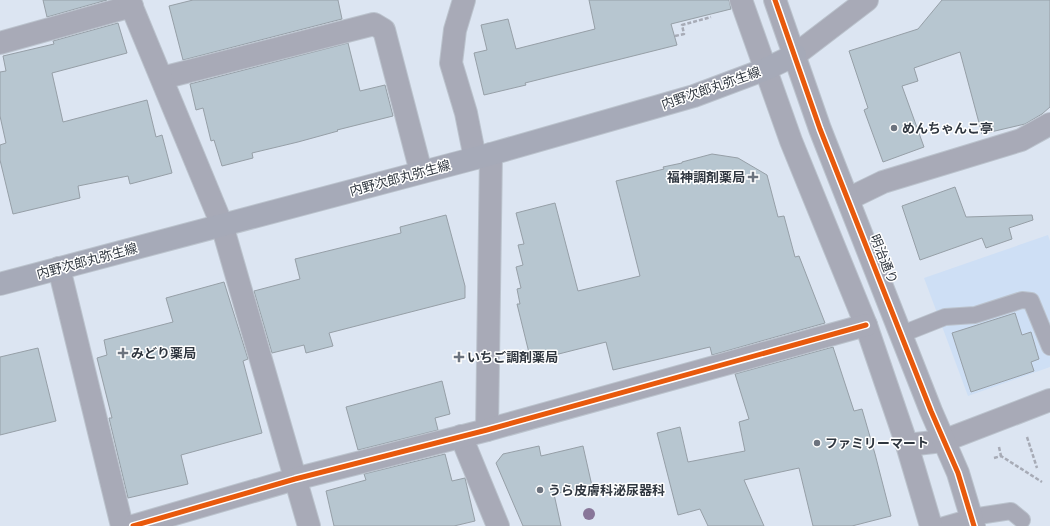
<svg xmlns="http://www.w3.org/2000/svg" width="1050" height="526" viewBox="0 0 1050 526" font-family="'Roboto Serif','Noto Sans JP',serif">
	<style>
		.built { fill: #cedff5 }
		.building { fill: #b7c6d0; stroke: #969fa7 }
		.lines { fill: none; stroke-linecap: round; stroke-linejoin: round }
		.service-casing { stroke: #bbc3cd; stroke-width: 18 }
		.minor-casing { stroke: #bbc3cd; stroke-width: 24 }
		.tertiary-casing { stroke: #bbc3cd; stroke-width: 24 }
		.secondary-casing { stroke: #bbc3cd; stroke-width: 24 }
		.path { stroke: #a7abb6; stroke-width: 2.5; stroke-dasharray: 4 2; stroke-linecap: butt }
		.service { stroke: #a8aab7; stroke-width: 16 }
		.minor { stroke: #a8aab7; stroke-width: 22 }
		.tertiary { stroke: #a8aab7; stroke-width: 22 }
		.secondary { stroke: #a6aab8; stroke-width: 22 }
		.cycleway-casing { stroke: #fff; stroke-width: 8 }
		.cycleway { stroke: #e8590c; stroke-width: 5 }
		.tree { fill: #887699 }
		.poi-dot { fill: #6c737e; stroke: #fff; stroke-width: 1.5 }
		.labels { text-anchor: middle; dominant-baseline: central; stroke-width: 3; stroke-linejoin: round; paint-order: stroke }
		.street-label { font-size: 13px; fill: #2f363f; stroke: #fff }
		.poi-label { font-size: 13px; font-weight: bold; fill: #2f363f; stroke: #fff; text-anchor: start }
	</style>
	<rect width="100%" height="100%" fill="#dce5f2"/>
	<polygon class="built" points="1048,235 1050,241 1050,367 968,396 924,278"/>
	<g class="building">
		<polygon points="43,0 107,0 47,17"/>
		<polygon points="193,0 338,0 342,19 183,60 169,6"/>
		<polygon points="589,0 729,0 731,9 671,24 677,45 525,83 526,85 484,95 474,53 487,50 481,25 508,19 516,49 595,29"/>
		<polygon points="942,0 1050,0 1050,107 1042,114 1025,124 982,134 960,52 914,68 918,81 902,86 924,147 883,162 864,110 868,108 849,51 918,29"/>
		<polygon points="118,23 127,53 52,73 63,122 147,100 156,137 162,135 172,173 130,184 128,176 78,186 80,198 13,214 0,160 0,145 6,143 0,116 0,72 6,71 3,56 54,44 53,41"/>
		<polygon points="348,43 360,91 385,85 393,116 337,130 338,131 298,142 252,153 253,158 222,166 214,140 211,141 203,108 196,110 190,84"/>
		<polygon points="712,154 738,158 767,175 778,217 784,216 795,257 799,256 825,323 712,355 710,347 613,370 606,342 531,361 517,304 520,304 517,289 521,288 516,267 523,265 518,245 524,244 516,213 555,203 578,291 640,276 616,181 664,169 663,167 682,163 682,162"/>
		<polygon points="955,187 966,217 1032,215 1033,220 1009,228 1012,239 986,248 982,238 920,260 902,206"/>
		<polygon points="446,215 465,286 465,298 329,333 333,346 306,353 304,345 272,353 254,291 300,279 295,259 401,233 400,227"/>
		<polygon points="224,282 248,359 243,361 262,433 181,455 188,484 128,498 109,418 112,418 97,358 107,355 104,340 173,322 166,298"/>
		<polygon points="1015,313 1022,335 1031,332 1039,359 1031,362 1034,371 971,392 952,333"/>
		<polygon points="833,347 854,411 862,409 875,454 891,516 852,526 813,526 799,468 744,480 764,526 708,526 700,509 678,515 657,433 680,427 688,462 745,451 739,422 749,419 735,374"/>
		<polygon points="38,348 56,421 0,435 0,357"/>
		<polygon points="442,381 450,414 435,418 438,430 358,450 346,407"/>
		<polygon points="539,446 541,456 583,446 592,486 554,494 561,526 523,526 496,463 503,454"/>
		<polygon points="445,454 452,481 465,478 475,521 454,526 334,526 326,491 366,480 364,474"/>
	</g>
	<g class="lines">
		<defs>
			<g id="service">
				<polyline points="902,334 945,317 975,315 1022,300 1031,301 1050,347"/>
				<polyline points="941,526 972,517 1011,511 1022,520"/>
			</g>
			<g id="minor">
				<polyline points="464,0 455,30 451,63 466,113 475,158"/>
				<polyline points="0,43 132,6"/>
				<polyline points="162,78 374,24 384,30 421,172"/>
				<polyline points="848,199 883,182 1021,140 1050,124"/>
				<polyline points="222,225 309,526"/>
				<polyline points="59,268 122,526"/>
				<polyline points="461,436 498,526"/>
				<polyline points="907,445 943,441 1050,400"/>
			</g>
			<g id="tertiary">
				<polyline points="129,0 222,225"/>
				<polyline points="741,0 791,141 866,325 907,445 931,526"/>
				<polyline points="775,0 820,129 931,411 958,473 974,526"/>
				<polyline points="795,55 867,0"/>
				<polyline points="487,430 491,154"/>
				<polyline points="133,526 295,479 487,430 866,325"/>
			</g>
			<polyline id="secondary" points="0,284 491,154 694,96 766,69 795,55"/>
		</defs>
		<use href="#service" class="service-casing"/>
		<use href="#minor" class="minor-casing"/>
		<use href="#tertiary" class="tertiary-casing"/>
		<use href="#secondary" class="secondary-casing"/>
		<g class="path">
			<polyline points="675,36 684,34 682,25 711,17"/>
			<polyline points="1027,437 1037,468"/>
			<polyline points="999,447 1001,456"/>
			<polyline points="994,458 1001,456 1042,482"/>
		</g>
		<use href="#service" class="service"/>
		<use href="#minor" class="minor"/>
		<use href="#tertiary" class="tertiary"/>
		<use href="#secondary" class="secondary"/>
		<defs>
			<g id="cycleway">
				<polyline points="775,0 820,129 931,411 958,473 974,526"/>
				<polyline points="133,526 295,479 487,430 866,325"/>
			</g>
		</defs>
		<use href="#cycleway" class="cycleway-casing"/>
		<use href="#cycleway" class="cycleway"/>
	</g>
	<circle class="tree" cx="589" cy="514" r="6"/>
	<g class="poi-dot">
		<circle cx="894" cy="128" r="4"/>
		<path d="M751 171h4v4h4v4h-4v4h-4v-4h-4v-4h4z"/>
		<path d="M121 347h4v4h4v4h-4v4h-4v-4h-4v-4h4z"/>
		<path d="M457 351h4v4h4v4h-4v4h-4v-4h-4v-4h4z"/>
		<circle cx="817" cy="443" r="4"/>
		<circle cx="540" cy="490" r="4"/>
	</g>
	<g class="labels">
		<g class="street-label">
			<text transform="translate(711 88) rotate(-19)">内野次郎丸弥生線</text>
			<text transform="translate(400 178) rotate(-15)">内野次郎丸弥生線</text>
			<text transform="translate(884 259) rotate(68)">明治通り</text>
			<text transform="translate(87 261) rotate(-15)">内野次郎丸弥生線</text>
		</g>
		<g class="poi-label">
			<text x="902" y="128">めんちゃんこ亭</text>
			<text x="745" y="177" text-anchor="end">福神調剤薬局</text>
			<text x="131" y="353">みどり薬局</text>
			<text x="467" y="357">いちご調剤薬局</text>
			<text x="825" y="443">ファミリーマート</text>
			<text x="548" y="490">うら皮膚科泌尿器科</text>
		</g>
	</g>
</svg>
